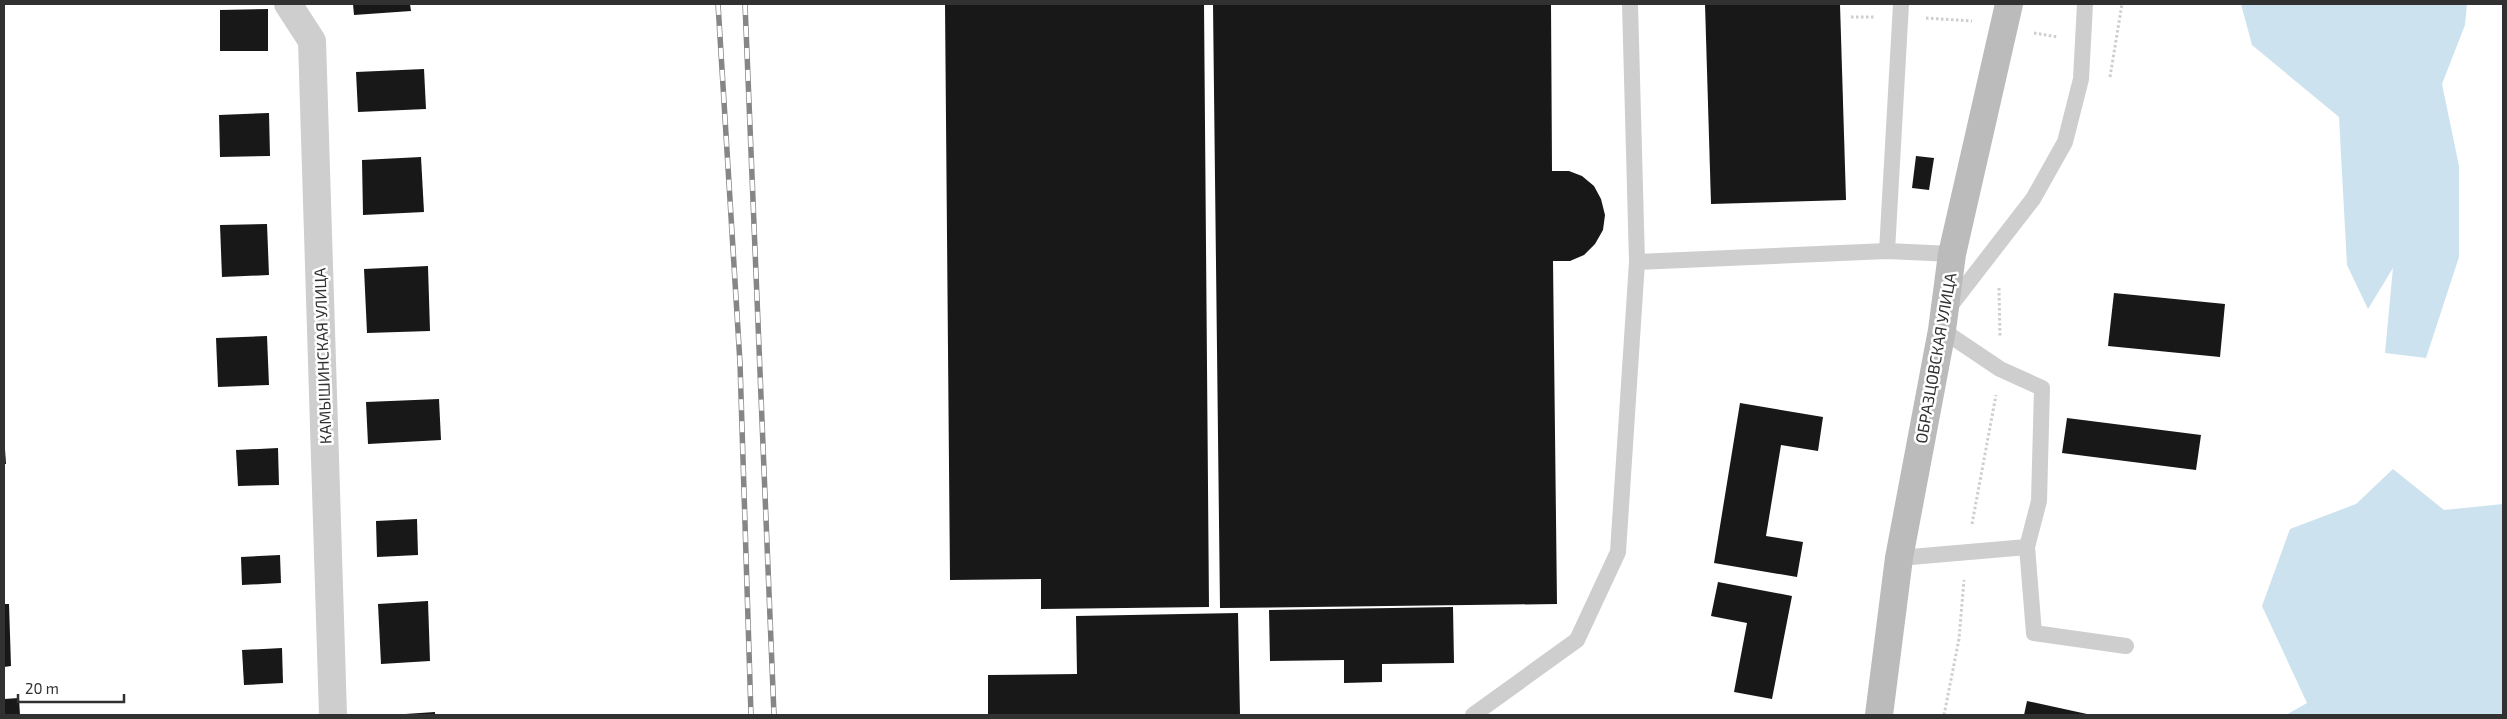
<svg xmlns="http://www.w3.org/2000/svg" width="2507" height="719" viewBox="0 0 2507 719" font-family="'Exo 2',sans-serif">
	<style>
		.water { fill: #cce2ee }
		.building { fill: #181818 }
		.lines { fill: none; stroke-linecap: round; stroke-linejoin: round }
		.path { stroke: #cecece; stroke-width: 3; stroke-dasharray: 2.5 2.5; stroke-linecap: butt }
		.lane { stroke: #cecece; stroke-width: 16 }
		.street { stroke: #cecece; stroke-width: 28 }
		.secondary { stroke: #bbb; stroke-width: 28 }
		.rail-casing { stroke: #868686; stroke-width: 5.5 }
		.rail { stroke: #fff; stroke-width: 4; stroke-dasharray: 11; stroke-linecap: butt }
		.labels { text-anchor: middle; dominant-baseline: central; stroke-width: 5; stroke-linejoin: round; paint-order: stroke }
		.street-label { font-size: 16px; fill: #313131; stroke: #fff }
	</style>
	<rect width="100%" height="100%" fill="#fff"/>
	<g class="water">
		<polygon points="2241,4 2467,4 2465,25 2442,84 2459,166 2459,257 2426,358 2385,353 2393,268 2368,309 2347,265 2339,117 2252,45"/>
		<polygon points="2393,469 2444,510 2503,504 2503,715 2286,715 2307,703 2262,606 2290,529 2356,504"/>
	</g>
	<g class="building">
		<polygon points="353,4 410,4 411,11 354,15"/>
		<polygon points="945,4 1204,4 1209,607 1041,609 1041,579 950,580"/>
		<polygon points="1213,4 1551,4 1552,171 1569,171 1582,176 1594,186 1601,199 1605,215 1603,230 1595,244 1584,255 1570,261 1553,261 1557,604 1220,608"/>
		<polygon points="1705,4 1840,4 1846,200 1711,204"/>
		<polygon points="268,9 268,51 220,51 220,10"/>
		<polygon points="424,69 426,109 358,112 356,72"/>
		<polygon points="269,113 270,156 220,157 219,115"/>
		<polygon points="1916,156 1934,158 1929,190 1912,188"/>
		<polygon points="421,157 424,212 363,215 362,160"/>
		<polygon points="267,224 269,275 222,277 220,225"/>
		<polygon points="428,266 430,331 367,333 364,269"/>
		<polygon points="2114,293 2225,304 2220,357 2108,346"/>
		<polygon points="267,336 269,385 218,387 216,338"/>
		<polygon points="439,399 441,440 368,444 366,402"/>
		<polygon points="1740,403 1823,417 1818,451 1781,445 1766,536 1803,542 1797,577 1714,563"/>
		<polygon points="2067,418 2201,435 2196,470 2062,453"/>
		<polygon points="278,448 279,485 238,486 236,450"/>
		<polygon points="4,449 5,449 6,464 4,464"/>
		<polygon points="417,519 418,555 377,557 376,521"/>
		<polygon points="280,555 281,583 242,585 241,557"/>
		<polygon points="1718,582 1792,596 1772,699 1734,692 1747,623 1711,616"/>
		<polygon points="428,601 430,661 381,664 378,604"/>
		<polygon points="4,604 9,604 11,666 4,667"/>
		<polygon points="1453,607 1454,663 1382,664 1382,682 1344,683 1344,660 1270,661 1269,610"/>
		<polygon points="1238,613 1240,715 988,715 988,675 1077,674 1076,616"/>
		<polygon points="282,648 283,683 244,685 242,650"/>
		<polygon points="19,698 20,715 4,715 4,699"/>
		<polygon points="2027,701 2087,714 2087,715 2024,715"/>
		<polygon points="435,712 435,715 405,715 405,714"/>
	</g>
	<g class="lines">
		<g class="path">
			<polyline points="1851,17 1874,17"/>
			<polyline points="1926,18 1972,21"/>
			<polyline points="2034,33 2058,37"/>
			<polyline points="2110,77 2122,4"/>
			<polyline points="1999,288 2000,337"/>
			<polyline points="1972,524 1996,395"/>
			<polyline points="1944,715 1959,639 1964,580"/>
		</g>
		<g class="lane">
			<polyline points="1630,4 1637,262 1887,251 1952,254"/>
			<polyline points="1887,251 1901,4"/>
			<polyline points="1947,310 2033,199 2065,142 2081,79 2085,4"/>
			<polyline points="2027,547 2034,633 2126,646"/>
			<polyline points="1899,558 2027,547 2039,501 2042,388 2000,369 1942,330"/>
			<polyline points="1473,715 1577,640 1618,552 1637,262"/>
		</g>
		<polyline class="street" points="288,4 312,41 333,715"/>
		<polyline class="secondary" points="1879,715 1899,558 1942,330 1952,254 2009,4"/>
		<defs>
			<g id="rail">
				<polyline points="718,4 740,363 751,715"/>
				<polyline points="745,4 774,715"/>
			</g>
		</defs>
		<use href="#rail" class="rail-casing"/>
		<use href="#rail" class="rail"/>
	</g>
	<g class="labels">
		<g class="street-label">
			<text transform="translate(322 356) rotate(-92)">КАМЫШИНСКАЯ УЛИЦА</text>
			<text transform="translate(1935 358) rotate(-80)">ОБРАЗЦОВСКАЯ УЛИЦА</text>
		</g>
	</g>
	<rect width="2507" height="719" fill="none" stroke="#313131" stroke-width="10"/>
	<path d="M18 694v8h106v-8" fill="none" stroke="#313131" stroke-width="2.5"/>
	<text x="25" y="694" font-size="15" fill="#313131" stroke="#ffffff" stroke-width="4" paint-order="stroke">20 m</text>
</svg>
